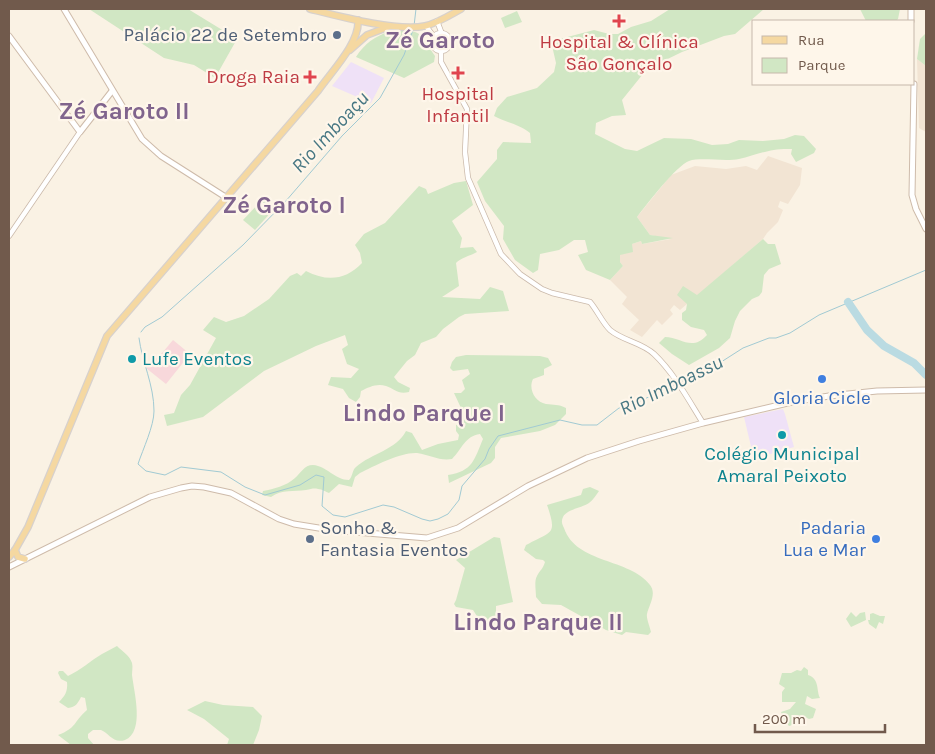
<svg xmlns="http://www.w3.org/2000/svg" width="935" height="754" viewBox="0 0 935 754" font-family="Karla,sans-serif">
	<style>
		.residential { fill: #f2e4d3 }
		.education { fill: #efe1f7 }
		.medical { fill: #f8d8db }
		.green { fill: #d1e7c4 }
		.lines { fill: none; stroke-linecap: round; stroke-linejoin: round }
		.stream { stroke: #a1cad3; stroke-width: 1 }
		.river { stroke: #badbe2; stroke-width: 8 }
		.tertiary-casing { stroke: #cbbaab; stroke-width: 6 }
		.secondary-casing { stroke: #cebbaa; stroke-width: 7 }
		.primary-casing { stroke: #d7d1cd; stroke-width: 8 }
		.tertiary { stroke: #fff; stroke-width: 4.5 }
		.secondary { stroke: #fff; stroke-width: 5 }
		.primary { stroke: #f5d8a1; stroke-width: 5.5 }
		.health-dot { fill: #e0444e; stroke: #fef6ea; stroke-width: 2 }
		.service-dot { fill: #5c6f8a; stroke: #fef6ea; stroke-width: 2 }
		.culture-dot { fill: #0f9aa8; stroke: #fef6ea; stroke-width: 2 }
		.shop-dot { fill: #3f7fe0; stroke: #fef6ea; stroke-width: 2 }
		.labels { text-anchor: middle; dominant-baseline: central; stroke-width: 4.5; stroke-linejoin: round; paint-order: stroke }
		.service-label { font-size: 19px; fill: #4e5e75; stroke: #fef6ea; text-anchor: end }
		.health-label { font-size: 19px; fill: #be3a42; stroke: #fef6ea }
		.culture-label { font-size: 19px; fill: #0d838f; stroke: #fef6ea; text-anchor: start }
		.shop-label { font-size: 19px; fill: #366cbe; stroke: #fef6ea }
		.water-label { font-size: 20px; font-style: italic; fill: #477783; stroke: #fef6ea }
		.district-label { font-size: 24px; font-weight: bold; fill: #80648d; stroke: #fef6ea }
	</style>
	<rect width="100%" height="100%" fill="#faf2e4"/>
	<g class="residential">
		<polygon points="917,59 926,66 926,132 919,128"/>
		<polygon points="768,156 802,168 800,185 788,204 780,201 778,207 783,210 778,222 767,233 763,239 697,296 683,287 687,304 680,310 674,305 670,310 673,314 662,325 657,320 642,337 630,330 639,320 622,304 627,297 610,280 623,266 620,262 620,255 632,244 641,241 642,244 671,239 650,235 637,217 671,175 695,166 726,169 746,166 757,170"/>
	</g>
	<g class="education">
		<polygon points="351,62 384,78 371,103 332,86"/>
		<polygon points="783,409 785,414 794,447 754,459 744,417"/>
	</g>
	<polygon class="medical" points="173,340 190,354 166,384 146,368 163,352"/>
	<g class="green">
		<polygon points="89,9 188,9 237,39 215,78 194,65 164,58"/>
		<path d="M670 9H764L735 34 724 36 682 52 647 69 622 100 626 115 612 116 596 123 595 134 625 149 637 151 664 138 691 139 712 145 728 144 739 140 763 141 784 139 795 135 804 136 816 149 814 153 796 162 791 154 792 149C770 148 760 154 739 159 725 162 701 157 689 161 676 166 647 204 637 217L650 235 673 238 642 244 641 241 632 244 633 252 620 255V262L623 266 610 280 586 270 578 255 588 252 585 240H574L559 250 540 254 538 270 533 273 515 260 503 239 504 226 485 201 477 182 497 159V150L503 142 531 143 530 133C519 124 507 123 494 116L497 108 507 97 537 88 554 72 556 63 553 50 556 40 594 30 609 34H618L631 27 651 21Z"/>
		<polygon points="860,9 900,9 898,19 896,21 866,21"/>
		<polygon points="517,11 522,22 505,28 501,18"/>
		<path d="M390 31C422 30 418 30 435 56L434 62 404 78 356 57C365 43 374 37 390 31Z"/>
		<polygon points="926,33 926,66 917,59 920,39"/>
		<path d="M466 181 473 205 452 221 462 238 460 248 473 247 477 252C470 256 462 257 456 263L459 286 442 297 480 299 490 287 503 291 509 311 465 314 459 317 443 329 436 337 421 343 415 355 407 361 394 377 398 382 410 388 409 392C398 395 395 389 386 386 377 383 369 387 361 391L360 397 356 402 349 398 343 389 328 385 331 377 351 378 359 369 347 364 342 349 348 345 345 335 316 346 264 371 203 417 167 426 164 415 174 413 181 395 190 385 216 338 203 330 214 317 226 322 244 316 269 299 290 276 297 273 301 276 306 271C327 282 346 280 362 263L360 253 355 245 364 234 385 223 419 186 426 189 428 194 454 183Z"/>
		<polygon points="263,199 274,209 255,230 243,220"/>
		<path d="M763 239 768 244H775L781 264 769 269 764 275 762 292 759 296 752 299 740 311 735 321 730 338 719 348 689 365 672 354 659 343 665 337C681 337 692 352 707 335L704 330 691 327 682 320V313L686 310 687 304 677 295 683 286 697 295Z"/>
		<path d="M466 355 540 356 548 358 552 365 544 369V375L533 379C528 389 535 402 546 404 554 405 558 404 566 408V414L555 425 540 431 501 438 495 447V458L491 463 449 483 448 475C473 471 474 460 483 439L480 434C465 436 462 449 452 459 439 461 430 455 417 453 401 452 374 466 360 473L355 477 352 487 339 484 329 493C326 492 322 489 318 489 314 488 311 489 306 490 294 492 282 489 271 497L262 495 263 491C274 489 286 486 295 478 301 473 304 465 313 465 327 466 335 480 349 480 353 476 352 470 356 467 372 453 396 450 406 431L412 433 422 450 438 444 458 440 459 435 456 431V425L459 424 458 419 461 418V408L454 393H461L465 389 462 380 470 374 468 369 453 371 450 368 452 362 456 357Z"/>
		<path d="M590 487 599 491C596 495 593 500 589 503 582 508 567 509 563 517 561 521 562 524 564 528 576 564 630 558 650 585 657 594 649 605 647 614 646 618 650 627 651 632L648 635 626 632 622 635 606 630 561 605 542 604 536 597C536 591 534 581 537 576 540 570 543 569 545 562L543 560 536 559 524 550 526 545C551 531 558 536 547 505L581 495 583 489Z"/>
		<polygon points="494,537 500,538 513,602 496,606 496,622 490,627 484,627 473,610 456,607 454,604 456,600 465,568 456,560"/>
		<polygon points="851,612 856,617 860,613 865,612 866,620 851,627 846,619"/>
		<polygon points="873,613 880,616 885,616 883,624 879,622 876,629 869,624 868,620 870,620 870,614"/>
		<path d="M117 646C122 651 130 656 132 663 133 667 132 671 132 675 134 692 145 732 125 740 113 744 109 733 101 730 98 730 95 730 93 730L88 734V738L94 745H71L58 735C77 728 73 722 87 710L85 698 81 697C78 703 76 707 68 708L59 702C65 696 68 691 67 682L61 679 58 673 59 671H63L68 676C81 670 90 661 102 654 107 651 112 649 117 646Z"/>
		<path d="M804 667 808 670V675C820 679 816 690 820 698L812 699 807 696 805 704 816 709 813 718 809 719 801 715 796 720V724L789 726 784 720 781 712 790 709 796 702H782V692L785 688 779 684 782 673H791L797 670 801 671Z"/>
		<polygon points="205,701 223,705 253,707 262,716 259,730 253,745 227,745 229,739 204,719 187,710"/>
	</g>
	<g class="lines">
		<g class="stream">
			<polyline points="414,26 416,9"/>
			<polyline points="141,332 145,327 162,317 243,245 285,202 342,136 380,98 404,55 413,30"/>
			<path d="M139 338C142 362 154 385 154 411 154 426 143 449 138 464L146 471 165 475 181 467 221 472 245 487 265 495 300 485 316 475 324 477 322 506 333 515 345 517 383 505 394 507 422 519 430 521 438 519 448 514 459 500 462 486 485 459 489 449 498 436 560 420 582 425H597L619 408 636 403 718 364 743 348 769 338H776L790 333 819 315 926 270"/>
		</g>
		<polyline class="river" points="848,302 867,330 884,346 914,363 926,375"/>
		<defs>
			<g id="tertiary">
				<polyline points="437,21 442,34"/>
				<polyline points="426,26 434,37"/>
				<circle cx="441" cy="42" r="9"/>
				<path d="M441 51V62L467 109 465 152 468 178 501 254 520 274 542 289 552 293 590 302C597 310 602 322 610 330 623 341 641 342 654 354 674 373 688 399 703 423"/>
				<polyline points="9,236 80,132"/>
			</g>
			<g id="secondary">
				<polyline points="64,9 142,139 161,156 227,198"/>
				<polyline points="911,9 911,21"/>
				<polyline points="9,36 80,132 112,91"/>
				<polyline points="914,84 912,195 916,209 926,229"/>
				<polyline points="9,567 150,497 181,488 192,486 204,487 231,493 279,519 294,524 331,530 427,538 458,528 528,486 587,458 639,441 703,423 792,402 829,396 877,391 926,390"/>
			</g>
			<g id="primary">
				<path d="M310 9C338 16 397 32 425 26 438 23 450 15 461 9"/>
				<polyline points="350,50 367,35 388,27"/>
				<polyline points="15,550 18,557 25,559"/>
				<path d="M9 557 15 550 28 527 107 336 318 91C331 72 360 43 358 20"/>
			</g>
		</defs>
		<use href="#tertiary" class="tertiary-casing"/>
		<use href="#secondary" class="secondary-casing"/>
		<use href="#primary" class="primary-casing"/>
		<use href="#tertiary" class="tertiary"/>
		<use href="#secondary" class="secondary"/>
		<use href="#primary" class="primary"/>
	</g>
	<g class="health-dot">
		<path d="M616.5 13.5h5v5h5v5h-5v5h-5v-5h-5v-5h5z"/>
		<path d="M455.5 65.5h5v5h5v5h-5v5h-5v-5h-5v-5h5z"/>
		<path d="M307.5 69.5h5v5h5v5h-5v5h-5v-5h-5v-5h5z"/>
	</g>
	<g class="service-dot">
		<circle cx="337" cy="35" r="5"/>
		<circle cx="310" cy="539" r="5"/>
	</g>
	<g class="culture-dot">
		<circle cx="132" cy="359" r="5"/>
		<circle cx="782" cy="435" r="5"/>
	</g>
	<g class="shop-dot">
		<circle cx="822" cy="379" r="5"/>
		<circle cx="876" cy="539" r="5"/>
	</g>
	<g class="labels">
		<g class="service-label">
			<text x="327" y="35">Palácio 22 de Setembro</text>
			<text x="320" y="528" text-anchor="start">Sonho &amp;<tspan x="320" dy="22">Fantasia Eventos</tspan></text>
		</g>
		<g class="health-label">
			<text x="619" y="42">Hospital &amp; Clínica<tspan x="619" dy="22">São Gonçalo</tspan></text>
			<text x="300" y="77" text-anchor="end">Droga Raia</text>
			<text x="458" y="94">Hospital<tspan x="458" dy="22">Infantil</tspan></text>
		</g>
		<g class="culture-label">
			<text x="142" y="359">Lufe Eventos</text>
			<text x="782" y="454" text-anchor="middle">Colégio Municipal<tspan x="782" dy="22">Amaral Peixoto</tspan></text>
		</g>
		<g class="shop-label">
			<text x="822" y="398">Gloria Cicle</text>
			<text x="866" y="528" text-anchor="end">Padaria<tspan x="866" dy="22">Lua e Mar</tspan></text>
		</g>
		<g class="water-label">
			<text transform="translate(330 132) rotate(-47)">Rio Imboaçu</text>
			<text transform="translate(671 385) rotate(-26)">Rio Imboassu</text>
		</g>
		<g class="district-label">
			<text x="440" y="40">Zé Garoto</text>
			<text x="124" y="111">Zé Garoto II</text>
			<text x="284" y="205">Zé Garoto I</text>
			<text x="424" y="413">Lindo Parque I</text>
			<text x="538" y="622">Lindo Parque II</text>
		</g>
	</g>
	<rect width="935" height="754" fill="none" stroke="#715a4c" stroke-width="20"/>
	<rect x="752" y="20" width="162" height="65" fill="#fef6ea" stroke="#c6b8ab"/>
	<rect x="762" y="36" width="25" height="8" fill="#f5d8a1" stroke="#c6b8ab"/>
	<text x="798" y="45" font-size="15" fill="#715a4c">Rua</text>
	<rect x="762" y="58" width="25" height="15" fill="#d1e7c4" stroke="#c6b8ab"/>
	<text x="798" y="70" font-size="15" fill="#715a4c">Parque</text>
	<path d="M755 724v8h130v-8" fill="none" stroke="#715a4c" stroke-width="2.5"/>
	<text x="762" y="724" font-size="15" fill="#715a4c" stroke="#fef6ea" stroke-width="4" paint-order="stroke">200 m</text>
</svg>
